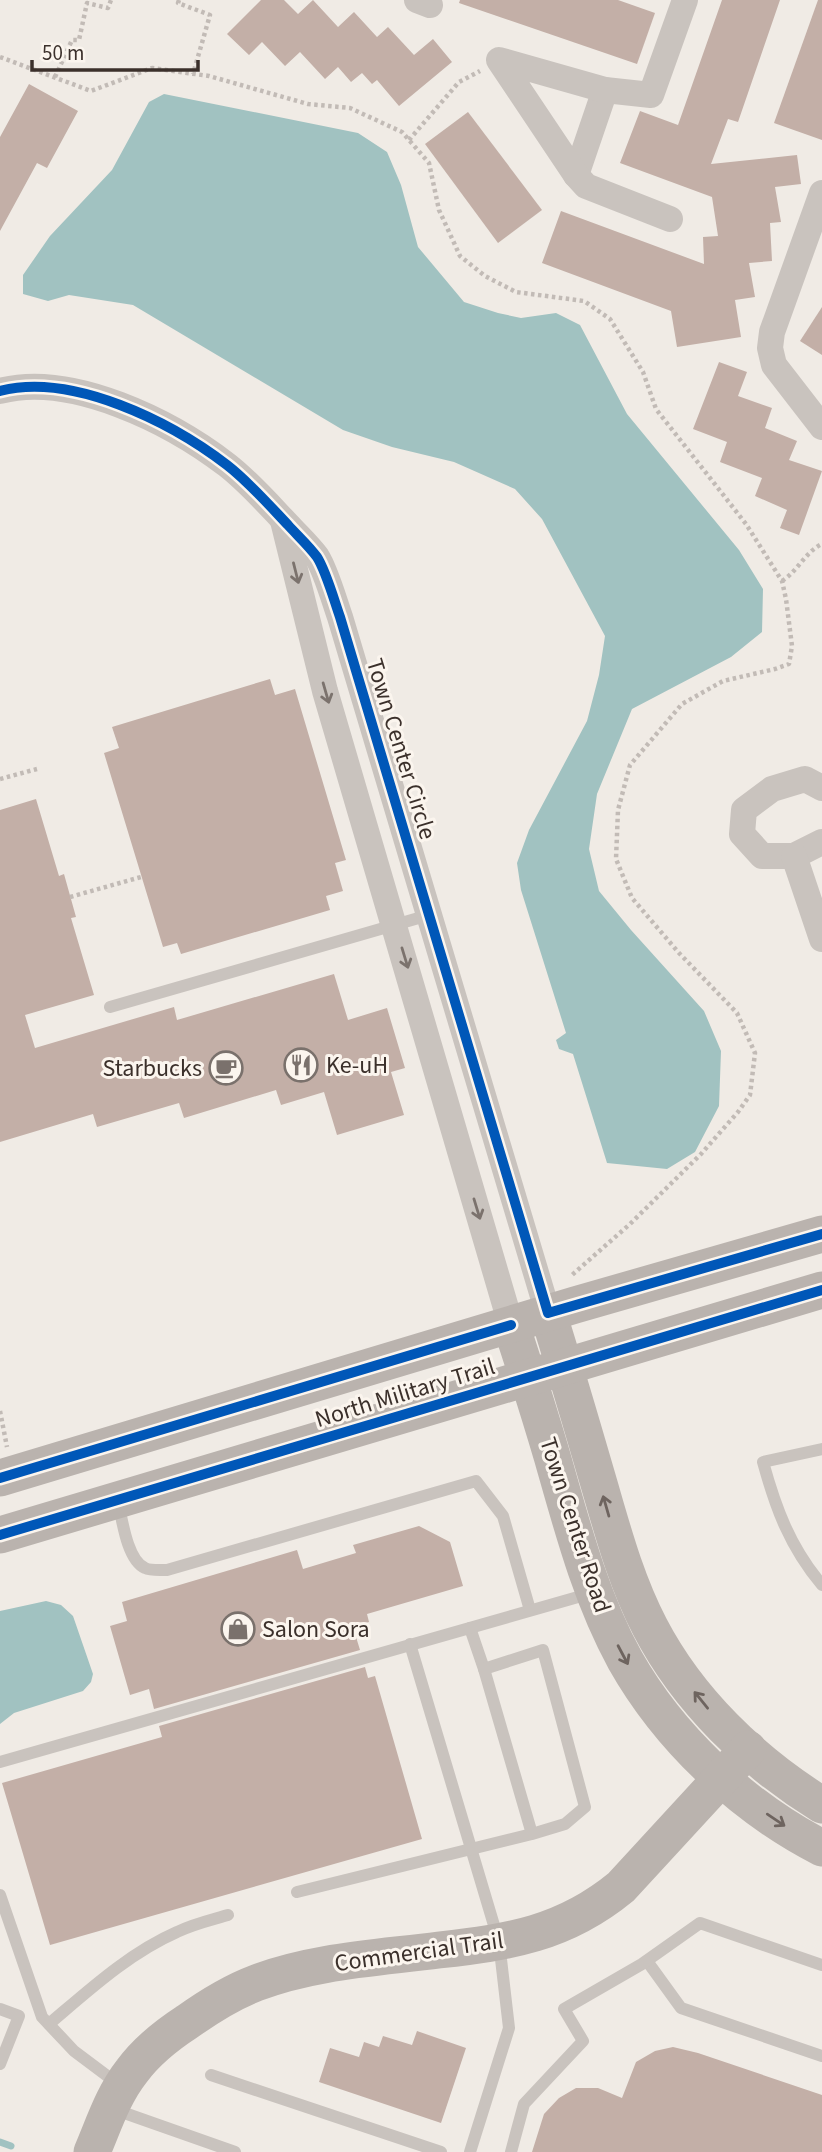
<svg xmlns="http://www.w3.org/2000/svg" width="822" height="2152" viewBox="0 0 822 2152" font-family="'Source Sans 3',sans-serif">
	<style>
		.water { fill: #a1c2c1 }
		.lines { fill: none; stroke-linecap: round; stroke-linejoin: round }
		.stream { stroke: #a1c2c1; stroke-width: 7 }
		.building { fill: #c3afa7 }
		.path { stroke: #c2bbb6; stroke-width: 4.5; stroke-dasharray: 3.5 3.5; stroke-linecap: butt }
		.lane { stroke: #c9c3be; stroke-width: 12 }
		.street { stroke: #c9c3be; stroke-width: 26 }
		.secondary { stroke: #bab3ae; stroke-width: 37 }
		.cycleway-casing { stroke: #fbf5ee; stroke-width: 15 }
		.cycleway { stroke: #0057b8; stroke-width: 10 }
		.oneway { stroke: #7b726d }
		.oneway2 { stroke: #6e645f }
		.labels { text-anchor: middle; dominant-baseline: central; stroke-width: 6; stroke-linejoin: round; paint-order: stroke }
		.street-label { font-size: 24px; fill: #3b302b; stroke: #fbf5ee }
		.poi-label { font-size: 24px; fill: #3b302b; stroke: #fbf5ee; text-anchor: start }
	</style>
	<rect width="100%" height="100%" fill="#f0ebe5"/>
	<g class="water">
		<polygon points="164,94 358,133 387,152 401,185 418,247 464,302 498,313 521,318 556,313 580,325 627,414 739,550 763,589 762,632 731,657 632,709 597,794 589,849 599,891 631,930 704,1011 721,1051 719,1106 695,1152 667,1169 607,1163 573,1054 559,1049 556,1040 566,1033 521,890 517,863 529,830 587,721 599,675 605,636 542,519 515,489 454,462 392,447 343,430 133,305 69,295 48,301 23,294 23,275 50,236 112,170 149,102"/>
		<polygon points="46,1601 61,1605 73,1616 93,1674 91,1682 83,1691 14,1713 0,1724 0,1611"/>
	</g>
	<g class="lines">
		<polyline class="stream" points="0,2142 11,2146"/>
	</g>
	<g class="building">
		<polygon points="261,0 284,0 298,14 313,0 338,27 354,12 377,37 388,27 414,55 433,39 452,62 399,106 377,80 372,84 362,73 351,82 338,67 325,79 300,52 285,66 262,42 249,55 227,34"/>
		<polygon points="460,0 618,0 655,13 637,64 459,3"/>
		<polygon points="722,0 780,0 738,122 728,119 711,164 797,155 801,184 775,187 781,222 770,223 772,261 749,263 755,297 735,300 741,337 677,347 671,311 542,263 561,211 704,264 703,237 718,236 712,197 620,163 640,111 678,125"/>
		<polygon points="818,0 822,0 822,140 774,123"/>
		<polygon points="29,84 78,111 47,168 37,163 0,231 0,137"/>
		<polygon points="468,112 542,210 498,243 425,144"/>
		<polygon points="822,307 822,355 800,341"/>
		<polygon points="719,362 747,372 738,396 772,408 765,428 797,441 789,460 822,471 799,535 780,528 787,510 755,496 762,478 720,462 727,442 693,429"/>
		<polygon points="270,679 275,695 295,689 346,860 335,863 343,891 326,896 330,910 181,954 177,943 163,947 104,753 119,748 112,727"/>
		<polygon points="36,799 59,876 64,874 76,917 71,918 94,995 25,1015 35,1048 174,1007 177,1020 334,974 348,1020 387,1008 405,1068 391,1072 404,1115 337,1135 324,1092 281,1105 276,1090 184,1118 179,1103 97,1127 93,1114 0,1142 0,810"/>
		<polygon points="419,1526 450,1542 463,1586 367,1614 369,1622 353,1627 360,1650 154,1709 149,1689 130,1695 110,1626 127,1621 122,1602 297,1550 303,1569 356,1553 353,1545"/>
		<polygon points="365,1667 368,1678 375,1676 422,1839 50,1945 2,1783 162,1737 159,1726"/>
		<polygon points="417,2031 466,2048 441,2123 319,2082 330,2048 359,2057 364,2042 379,2047 383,2036 412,2045"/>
		<polygon points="673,2047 698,2053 822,2095 822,2152 532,2152 544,2114 559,2098 576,2088 598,2088 622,2098 636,2062 655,2051"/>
	</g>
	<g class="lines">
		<g class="path">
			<polyline points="179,0 178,3 210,15 193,74"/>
			<polyline points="0,57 91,91 152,68 209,76 308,104 350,108 402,132 429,163 439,210 460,256 485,276 516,292 584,301 610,319 643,372 656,409 746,524 782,581 786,599 792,646 789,664 775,669 723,681 682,704 630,765 618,810 616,859 632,898 679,953 737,1013 755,1053 750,1095 738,1112 701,1154 630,1224 572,1275"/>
			<polyline points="55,77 72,40 79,40 87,3 108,8 111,0"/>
			<polyline points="409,140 459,82 480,71"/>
			<path d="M782 581C798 571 805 552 822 544"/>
			<polyline points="0,779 37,769"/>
			<polyline points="70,897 141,877"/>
			<polyline points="0,1411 7,1447"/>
		</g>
		<g class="lane">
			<polyline points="110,1007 429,915"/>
			<path d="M822 1449 763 1462C776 1509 790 1547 822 1585"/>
			<path d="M118 1501C122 1519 127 1560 145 1568 151 1571 160 1570 167 1570L476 1481 503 1516 530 1610"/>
			<polyline points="470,1628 484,1669"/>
			<polyline points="410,1644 499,1942 509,2028 470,2152"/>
			<polyline points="0,1762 592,1593"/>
			<polyline points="297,1892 532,1834 565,1824 585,1807 543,1650 484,1669 532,1834"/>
			<polyline points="0,1895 42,2017 74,2051 118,2084"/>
			<polyline points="647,1961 681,2008 822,2056"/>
			<polyline points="0,2009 19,2016 0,2064"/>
			<path d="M49 2024C88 1991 129 1953 177 1932 193 1924 211 1920 228 1915"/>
			<polyline points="211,2075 441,2152"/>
			<polyline points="113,2109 235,2152"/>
			<polyline points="511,2152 524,2104 583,2041 564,2009 642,1964 700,1923 822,1965"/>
		</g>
		<g class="street">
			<polyline points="417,0 430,5"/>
			<polyline points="576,175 605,90"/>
			<polyline points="822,193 772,332 770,348 774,365 822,427"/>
			<polyline points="670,219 586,186 576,175 499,60 605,90 651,95 685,0"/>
			<path d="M0 391C72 372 171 422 227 465 249 482 269 505 288 525 297 535 309 546 317 557 326 571 334 600 340 617L548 1313"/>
			<polyline points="283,521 325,691 511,1325"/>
			<polyline points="822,788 805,779 772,789 744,810 742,834 762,856 794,856 822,842"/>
			<polyline points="794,856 822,939"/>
		</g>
		<g class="secondary">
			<path d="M548 1313C565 1368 581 1422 597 1477 612 1528 625 1579 650 1627 688 1700 752 1762 822 1805"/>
			<path d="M511 1325C525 1368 539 1412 552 1456 572 1526 590 1596 625 1660 669 1738 742 1807 822 1848"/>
			<polyline points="0,1478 575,1305 822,1234"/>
			<polyline points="0,1535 822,1290"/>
			<path d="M92 2152C104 2124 113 2095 132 2071 146 2052 167 2035 187 2022 208 2007 232 1992 256 1983 313 1961 378 1958 439 1950 509 1942 564 1934 621 1887L748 1749"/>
		</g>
		<defs>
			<g id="cycleway">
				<path d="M0 391C72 372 171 422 227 465 249 482 269 505 288 525 297 535 309 546 317 557 326 571 334 600 340 617L548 1313 822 1234"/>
				<polyline points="0,1478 511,1325"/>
				<polyline points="0,1535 822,1290"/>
			</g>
		</defs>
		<use href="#cycleway" class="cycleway-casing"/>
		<use href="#cycleway" class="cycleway"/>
	</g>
	<defs><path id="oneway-shaft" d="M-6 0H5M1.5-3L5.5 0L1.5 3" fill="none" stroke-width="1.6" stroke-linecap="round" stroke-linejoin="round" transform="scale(1.75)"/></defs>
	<g class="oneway">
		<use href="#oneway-shaft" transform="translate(296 573) rotate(76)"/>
		<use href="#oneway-shaft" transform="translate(326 693) rotate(74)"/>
		<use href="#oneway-shaft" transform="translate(405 958) rotate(73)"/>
		<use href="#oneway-shaft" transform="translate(477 1209) rotate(73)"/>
	</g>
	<g class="oneway2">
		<use href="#oneway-shaft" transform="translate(606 1506) rotate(-106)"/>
		<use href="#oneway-shaft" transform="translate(623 1655) rotate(62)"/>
		<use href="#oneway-shaft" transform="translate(701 1700) rotate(-129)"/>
		<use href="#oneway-shaft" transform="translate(776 1820) rotate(34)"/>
	</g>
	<defs>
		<symbol id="restaurant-ring" viewBox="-11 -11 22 22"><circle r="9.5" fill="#fbf5ee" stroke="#7a716c" stroke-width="1.5"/><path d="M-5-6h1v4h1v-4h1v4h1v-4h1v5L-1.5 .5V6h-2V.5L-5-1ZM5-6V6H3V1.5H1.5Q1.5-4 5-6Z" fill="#7a716c"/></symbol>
		<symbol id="cafe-ring" viewBox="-11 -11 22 22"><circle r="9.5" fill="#fbf5ee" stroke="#7a716c" stroke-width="1.5"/><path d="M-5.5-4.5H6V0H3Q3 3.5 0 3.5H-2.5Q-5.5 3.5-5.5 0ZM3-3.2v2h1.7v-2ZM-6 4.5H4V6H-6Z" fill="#7a716c"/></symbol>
		<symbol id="shop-ring" viewBox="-11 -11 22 22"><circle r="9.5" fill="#fbf5ee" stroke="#7a716c" stroke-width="1.5"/><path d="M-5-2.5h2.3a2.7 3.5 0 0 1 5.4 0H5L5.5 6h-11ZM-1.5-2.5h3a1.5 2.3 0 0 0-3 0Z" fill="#7a716c"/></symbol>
	</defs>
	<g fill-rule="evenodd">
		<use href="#restaurant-ring" x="282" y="1046" width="38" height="38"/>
		<use href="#cafe-ring" x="207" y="1049" width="38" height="38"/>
		<use href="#shop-ring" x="219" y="1610" width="38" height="38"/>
	</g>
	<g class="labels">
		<g class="street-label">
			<text transform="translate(401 749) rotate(73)">Town Center Circle</text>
			<text transform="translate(405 1393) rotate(-17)">North Military Trail</text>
			<text transform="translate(575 1525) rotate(72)">Town Center Road</text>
			<text transform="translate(419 1952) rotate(-8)">Commercial Trail</text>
		</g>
		<g class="poi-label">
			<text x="326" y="1065">Ke-uH</text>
			<text x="202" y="1068" text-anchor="end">Starbucks</text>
			<text x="262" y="1629">Salon Sora</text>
		</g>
	</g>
	<path d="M32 60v10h166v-10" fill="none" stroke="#3b302b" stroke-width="3.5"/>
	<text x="42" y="60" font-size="21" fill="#3b302b" stroke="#fbf5ee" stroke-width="5" paint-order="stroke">50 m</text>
</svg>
